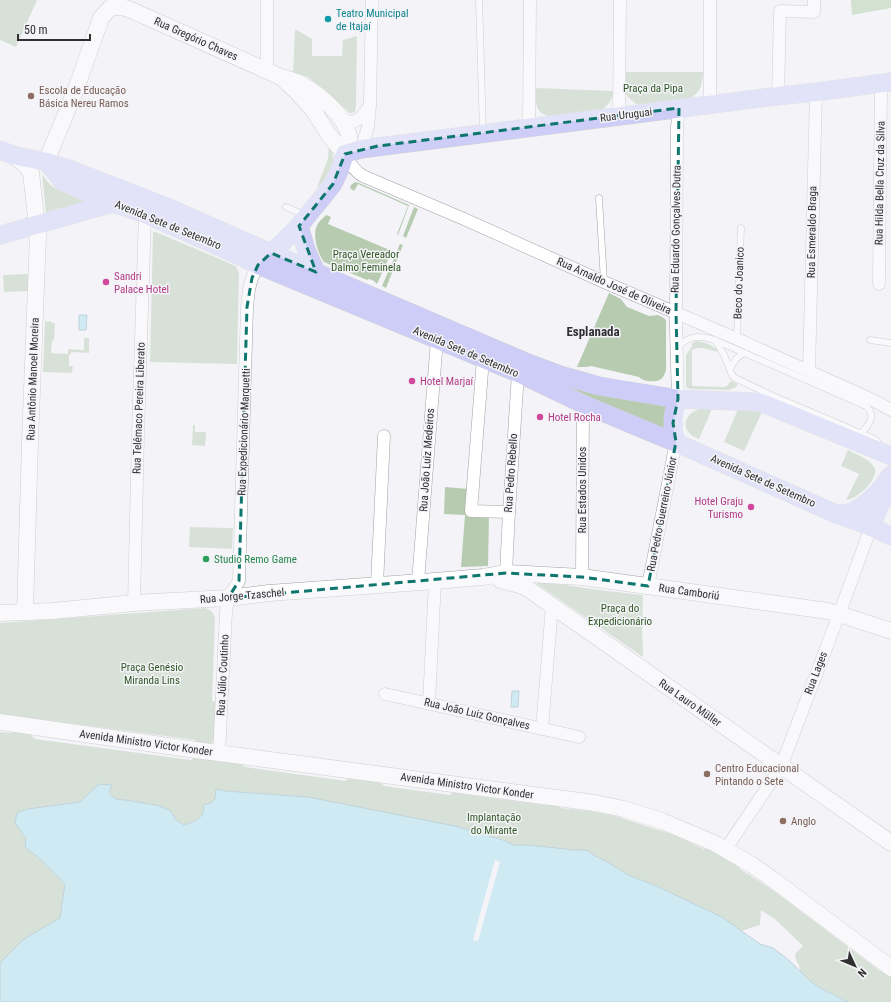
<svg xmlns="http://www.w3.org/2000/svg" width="891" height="1002" viewBox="0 0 891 1002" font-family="'Roboto Condensed',sans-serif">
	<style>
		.green { fill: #b7cbb1 }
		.forest { fill: #aac9a2 }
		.water { fill: #a4ddef; stroke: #81a9b6 }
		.pier { fill: #f4f4f8 }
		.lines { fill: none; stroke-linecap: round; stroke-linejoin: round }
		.lane-casing { stroke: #a2a2a5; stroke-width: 7 }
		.street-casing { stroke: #a2a2a5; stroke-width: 13 }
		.secondary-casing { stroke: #a2a2a5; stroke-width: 17 }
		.primary-casing { stroke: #d1d1d2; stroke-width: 19 }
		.lane { stroke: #fff; stroke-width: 6 }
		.street { stroke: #fff; stroke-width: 12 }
		.secondary { stroke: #fff; stroke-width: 16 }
		.primary { stroke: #cdcdf8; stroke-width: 18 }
		.marked { fill: none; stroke: #0f766e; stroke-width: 3; stroke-dasharray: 8 5; stroke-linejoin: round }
		.culture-dot { fill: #0f9aa8; stroke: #f4f4f8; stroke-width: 1.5 }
		.education-dot { fill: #8d6e63; stroke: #f4f4f8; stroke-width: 1.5 }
		.hotel-dot { fill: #d1479c; stroke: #f4f4f8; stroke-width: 1.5 }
		.leisure-dot { fill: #2e9e5b; stroke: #f4f4f8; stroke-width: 1.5 }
		.labels { text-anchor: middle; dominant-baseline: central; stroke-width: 3; stroke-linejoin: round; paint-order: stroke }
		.culture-label { font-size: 11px; fill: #0d838f; stroke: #f4f4f8; text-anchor: start }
		.street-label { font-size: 11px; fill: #303031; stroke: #f4f4f8 }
		.park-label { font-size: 11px; fill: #2f5723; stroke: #f4f4f8 }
		.education-label { font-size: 11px; fill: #785e54; stroke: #f4f4f8; text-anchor: start }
		.hotel-label { font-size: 11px; fill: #b23c85; stroke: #f4f4f8; text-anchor: start }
		.leisure-label { font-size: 11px; fill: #27864d; stroke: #f4f4f8; text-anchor: start }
		.quarter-label { font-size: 13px; font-weight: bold; fill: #303031; stroke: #f4f4f8 }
	</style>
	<rect width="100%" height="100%" fill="#f4f4f8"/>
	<g class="green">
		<polygon points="0,0 37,0 16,47 0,40"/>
		<polygon points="295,29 312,39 312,56 342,56 343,40 357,36 356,105 355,112 352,113 350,113 308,77 293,73"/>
		<path d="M626 72H703C702 85 701 92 690 98L644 105 636 104 629 98 626 94Z"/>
		<path d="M536 88 613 91C613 99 609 104 603 109L553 117C534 114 536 104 536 88Z"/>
		<polygon points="329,144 335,163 337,166 318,187 317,187 328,159"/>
		<polygon points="42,174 46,180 53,187 86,202 46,213"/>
		<polygon points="355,182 359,183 409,205 398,235 397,234 408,206 358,184 354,191 350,188 351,185"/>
		<polygon points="414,207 418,209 406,238 403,236"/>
		<path d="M326 215 331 217 328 224 392 251 377 284 374 281 369 279 367 280 324 262C318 254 313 238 316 228 318 222 322 219 326 215Z"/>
		<polygon points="153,232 156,232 236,266 239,273 237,364 150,362"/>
		<polygon points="400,244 403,245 386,288 382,286"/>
		<polygon points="29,274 28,291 4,292 3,275"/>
		<path d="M609 293 621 299 627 307 649 316 658 315 664 318 666 320V370C663 381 658 382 648 381 644 380 642 380 639 377L591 366 587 367H577Z"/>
		<polygon points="45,321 52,322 52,323 55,323 54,340 52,341 51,353 68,354 68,349 84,350 84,338 89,338 89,353 72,352 69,355 69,366 73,366 72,373 43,372"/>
		<path d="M696 341C706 342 713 345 719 352 710 351 701 345 692 350V385L693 386 724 387 727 386 731 381 738 384 736 387 729 390 691 389 687 388 686 386V355L692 346V343Z"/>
		<polygon points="538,377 664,403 667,407 664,429"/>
		<path d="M700 409H712L699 439C696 438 692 436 690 434 680 424 688 412 700 409Z"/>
		<polygon points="738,409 762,412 744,451 724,442"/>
		<polygon points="193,425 195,425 195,432 206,432 205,446 192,445"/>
		<path d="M848 450C855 454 870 459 874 467 881 478 856 500 846 500L859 474 841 466Z"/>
		<polygon points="445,487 469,489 468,515 489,517 488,566 461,567 465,515 444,514"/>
		<polygon points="190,527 233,528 232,549 189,547"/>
		<polygon points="539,581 599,590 643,595 642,626 643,657 537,584 537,582"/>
		<path d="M205 608C211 610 214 613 215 619L212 701H216L214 740 210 744H198L195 740 0 714V623Z"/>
		<polygon points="15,731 29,733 35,739 191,760 196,755 238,761 245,767 346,781 351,776 379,780 384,786 450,795 457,790 460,790 463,794 544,805 547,803 557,804 561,808 590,811 615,816 674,835 704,849 709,847 739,864 740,869 774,891 880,971 884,970 891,976 891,1002 848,1002 822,989 810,981 800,972 799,965 796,960 795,954 803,946 776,920 761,910 760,925 741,931 722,917 652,884 628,875 606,861 593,855 587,850 574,851 529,845 514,845 503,840 462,828 420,819 308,797 225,791 216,789 215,799 205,810 203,814 197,821 184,825 176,820 171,811 133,801 115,799 109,792 112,785 99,784 80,802 28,809 17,813 15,823 26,838 25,847 40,859 65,883 60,918 24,939 0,963 0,732 10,733"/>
	</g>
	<polygon class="forest" points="851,0 891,0 891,8 852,15"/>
	<g class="water">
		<polygon points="79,315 87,315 86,330 79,330"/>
		<polygon points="512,691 519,691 518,707 511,707"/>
		<path d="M99 784 112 785 109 792 115 799 133 801 160 806 171 811 176 820 184 825C194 822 206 818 203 805L211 803 215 799 216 789 225 791 308 797 455 826 503 840 514 845H529L574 850H587L593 855 606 861 628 875 652 884 722 917 760 944 773 948 790 961 810 981 822 989 848 1002H0V963L24 939 60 918 65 884 40 859 25 847 26 838 15 823 17 813 28 809 80 802Z"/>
	</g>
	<polygon class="pier" points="495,860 500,862 478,941 473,940"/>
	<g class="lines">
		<defs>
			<g id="lane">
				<polyline points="479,0 483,132"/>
				<polyline points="599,198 604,282"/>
				<polyline points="286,207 305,215"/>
				<polyline points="737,339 741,228"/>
				<polyline points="715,340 724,355 732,375 735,378 773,396 872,438 877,441"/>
				<polyline points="870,340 891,343"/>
				<path d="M677 347C691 335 698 335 715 340L866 406C877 416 869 424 861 434"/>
				<path d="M730 369C733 362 737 356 745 353"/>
			</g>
			<g id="street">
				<polyline points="267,0 267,71"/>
				<polyline points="710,0 710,104"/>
				<polyline points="778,96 780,11 814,12 814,0"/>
				<polyline points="619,116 620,0"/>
				<path d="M343 120C358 125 362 117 370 105"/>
				<polyline points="529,127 530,0"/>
				<polyline points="361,149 368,127 370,104 372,0"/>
				<path d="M345 154C350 163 354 171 363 176L464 219 604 282 737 339 875 401 891 410"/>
				<polyline points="879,284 881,83"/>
				<polyline points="483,359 471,511 509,512"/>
				<polyline points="809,371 816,92"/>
				<polyline points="678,399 676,328 677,127 679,108"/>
				<polyline points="506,573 509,512 518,373"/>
				<polyline points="582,577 583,404"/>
				<polyline points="418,582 437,339"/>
				<polyline points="377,585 384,436"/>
				<polyline points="648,586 676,442"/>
				<polyline points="134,603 138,434 145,214"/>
				<polyline points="385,694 579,737"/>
				<polyline points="429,703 435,581"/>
				<polyline points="542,729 552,606"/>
				<polyline points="219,753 220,735 226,612 228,598 239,581 247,307 249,289 252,278 258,265"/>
				<polyline points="725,850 781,767 844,601 871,527"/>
			</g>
			<g id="secondary">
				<polyline points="13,155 27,167 31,173 38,235 30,442 25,611"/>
				<path d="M47 162 50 152 76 89 101 18 110 8 116 7H122L131 10 281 77C287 79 293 80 299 83 318 93 353 120 349 145 348 148 346 151 345 154L337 145 329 135 313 110 297 92 281 77"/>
				<polyline points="500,580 523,586 531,591 891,843"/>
				<polyline points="0,613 53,611 134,603 228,598 269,593 435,581 483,577 506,573 582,577 828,611 839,614 891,631"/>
				<polyline points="0,722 203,751 595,803 624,809 662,821 716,844 752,865 775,881 891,968"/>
			</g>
			<g id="primary">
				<polyline points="0,150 13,155 47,162 69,169 167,207 271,253 528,363 560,375 599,386 623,390 678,399 757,402 767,405 891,456"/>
				<polyline points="47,162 63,182 113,203 145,214 229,251 258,265 518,373 583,404 686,447 836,514 862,523 891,536"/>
				<polyline points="299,226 307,252 316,272"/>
				<polyline points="0,235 113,203"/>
				<polyline points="263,260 280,245 299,226 333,184 340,169 345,154 361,149 778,96 816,92 891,82"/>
				<path d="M676 442C671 427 672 413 678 399"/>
				<path d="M836 514C841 513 847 514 852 512 867 505 882 489 891 475"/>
				<path d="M871 527C876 514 881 500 891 489"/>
			</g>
		</defs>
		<use href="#lane" class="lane-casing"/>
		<use href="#street" class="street-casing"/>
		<use href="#secondary" class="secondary-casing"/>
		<use href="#primary" class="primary-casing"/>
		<use href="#lane" class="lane"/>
		<use href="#street" class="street"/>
		<use href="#secondary" class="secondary"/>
		<use href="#primary" class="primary"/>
	</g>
	<path d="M0 0H891V1002H0ZM679 108 676 312 678 399 673 423 676 442 648 586 582 577 506 573 228 598 239 581 247 307 252 278 258 265 271 253 316 272 299 226 333 184 345 154 378 146Z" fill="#f4f4f8" fill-opacity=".55" fill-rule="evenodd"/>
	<path class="marked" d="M679 108 676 312 678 399 673 423 676 442 648 586 582 577 506 573 228 598 239 581 247 307 252 278 258 265 271 253 316 272 299 226 333 184 345 154 378 146Z"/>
	<circle class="culture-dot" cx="328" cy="19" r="4"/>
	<g class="education-dot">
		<circle cx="31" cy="96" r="4"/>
		<circle cx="707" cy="774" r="4"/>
		<circle cx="783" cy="821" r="4"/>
	</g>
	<g class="hotel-dot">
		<circle cx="106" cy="282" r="4"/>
		<circle cx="412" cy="381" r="4"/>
		<circle cx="540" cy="417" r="4"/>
		<circle cx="751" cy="507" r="4"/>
	</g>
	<circle class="leisure-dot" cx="206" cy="559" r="4"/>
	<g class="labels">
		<g class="culture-label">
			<text x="336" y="13">Teatro Municipal<tspan x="336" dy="13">de Itajaí</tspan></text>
		</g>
		<g class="street-label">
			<text transform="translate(196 39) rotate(24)">Rua Gregório Chaves</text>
			<text transform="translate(626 115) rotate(-7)">Rua Uruguai</text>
			<text transform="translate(880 183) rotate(-89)">Rua Hilda Bella Cruz da Silva</text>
			<text transform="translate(168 225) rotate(22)">Avenida Sete de Setembro</text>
			<text transform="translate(676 229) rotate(-89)">Rua Eduardo Gonçalves Dutra</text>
			<text transform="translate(812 232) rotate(-89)">Rua Esmeraldo Braga</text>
			<text transform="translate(739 283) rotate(-88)">Beco do Joanico</text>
			<text transform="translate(614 286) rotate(24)">Rua Arnaldo José de Oliveira</text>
			<text transform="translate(466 352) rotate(23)">Avenida Sete de Setembro</text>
			<text transform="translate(33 379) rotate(-88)">Rua Antônio Manoel Moreira</text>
			<text transform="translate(139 408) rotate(-88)">Rua Telêmaco Pereira Liberato</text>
			<text transform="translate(244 432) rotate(-88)">Rua Expedicionário Marquetti</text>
			<text transform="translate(427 460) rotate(-86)">Rua João Luiz Medeiros</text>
			<text transform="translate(511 473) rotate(-86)">Rua Pedro Rebello</text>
			<text transform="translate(763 481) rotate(24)">Avenida Sete de Setembro</text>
			<text transform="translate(582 490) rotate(-90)">Rua Estados Unidos</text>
			<text transform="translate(662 514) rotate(-79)">Rua Pedro Guerreiro Júnior</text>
			<text transform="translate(689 592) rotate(8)">Rua Camboriú</text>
			<text transform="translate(242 596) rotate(-5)">Rua Jorge Tzaschel</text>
			<text transform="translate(816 673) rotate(-69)">Rua Lages</text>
			<text transform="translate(223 675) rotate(-87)">Rua Júlio Coutinho</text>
			<text transform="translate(690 703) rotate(35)">Rua Lauro Müller</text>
			<text transform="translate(477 714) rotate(13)">Rua João Luiz Gonçalves</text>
			<text transform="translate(146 743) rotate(8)">Avenida Ministro Victor Konder</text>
			<text transform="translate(467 786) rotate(8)">Avenida Ministro Victor Konder</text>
		</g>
		<g class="park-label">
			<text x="653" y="88">Praça da Pipa</text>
			<text x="366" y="254">Praça Vereador<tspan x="366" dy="13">Dalmo Feminela</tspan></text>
			<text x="620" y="608">Praça do<tspan x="620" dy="13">Expedicionário</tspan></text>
			<text x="152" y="667">Praça Genésio<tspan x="152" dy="13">Miranda Lins</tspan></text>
			<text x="494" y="817">Implantação<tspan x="494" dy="13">do Mirante</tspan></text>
		</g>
		<g class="education-label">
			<text x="39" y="90">Escola de Educação<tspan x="39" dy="13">Básica Nereu Ramos</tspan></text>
			<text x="715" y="768">Centro Educacional<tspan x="715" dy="13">Pintando o Sete</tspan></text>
			<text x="791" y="821">Anglo</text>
		</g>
		<g class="hotel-label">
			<text x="114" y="276">Sandri<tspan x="114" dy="13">Palace Hotel</tspan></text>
			<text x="420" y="381">Hotel Marjaí</text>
			<text x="548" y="417">Hotel Rocha</text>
			<text x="743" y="501" text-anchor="end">Hotel Graju<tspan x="743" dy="13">Turismo</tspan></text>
		</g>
		<g class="leisure-label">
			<text x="214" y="559">Studio Remo Game</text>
		</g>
		<g class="quarter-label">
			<text x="593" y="331">Esplanada</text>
		</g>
	</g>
	<g transform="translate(855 966) rotate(134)" stroke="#f4f4f8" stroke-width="3" paint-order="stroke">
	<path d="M0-3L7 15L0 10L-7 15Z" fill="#303031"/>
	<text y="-6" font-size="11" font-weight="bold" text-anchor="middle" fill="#303031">N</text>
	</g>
	<path d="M18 34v6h72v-6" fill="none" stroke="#303031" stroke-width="2"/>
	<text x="24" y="34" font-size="12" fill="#303031" stroke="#f4f4f8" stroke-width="3" paint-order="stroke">50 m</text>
</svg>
